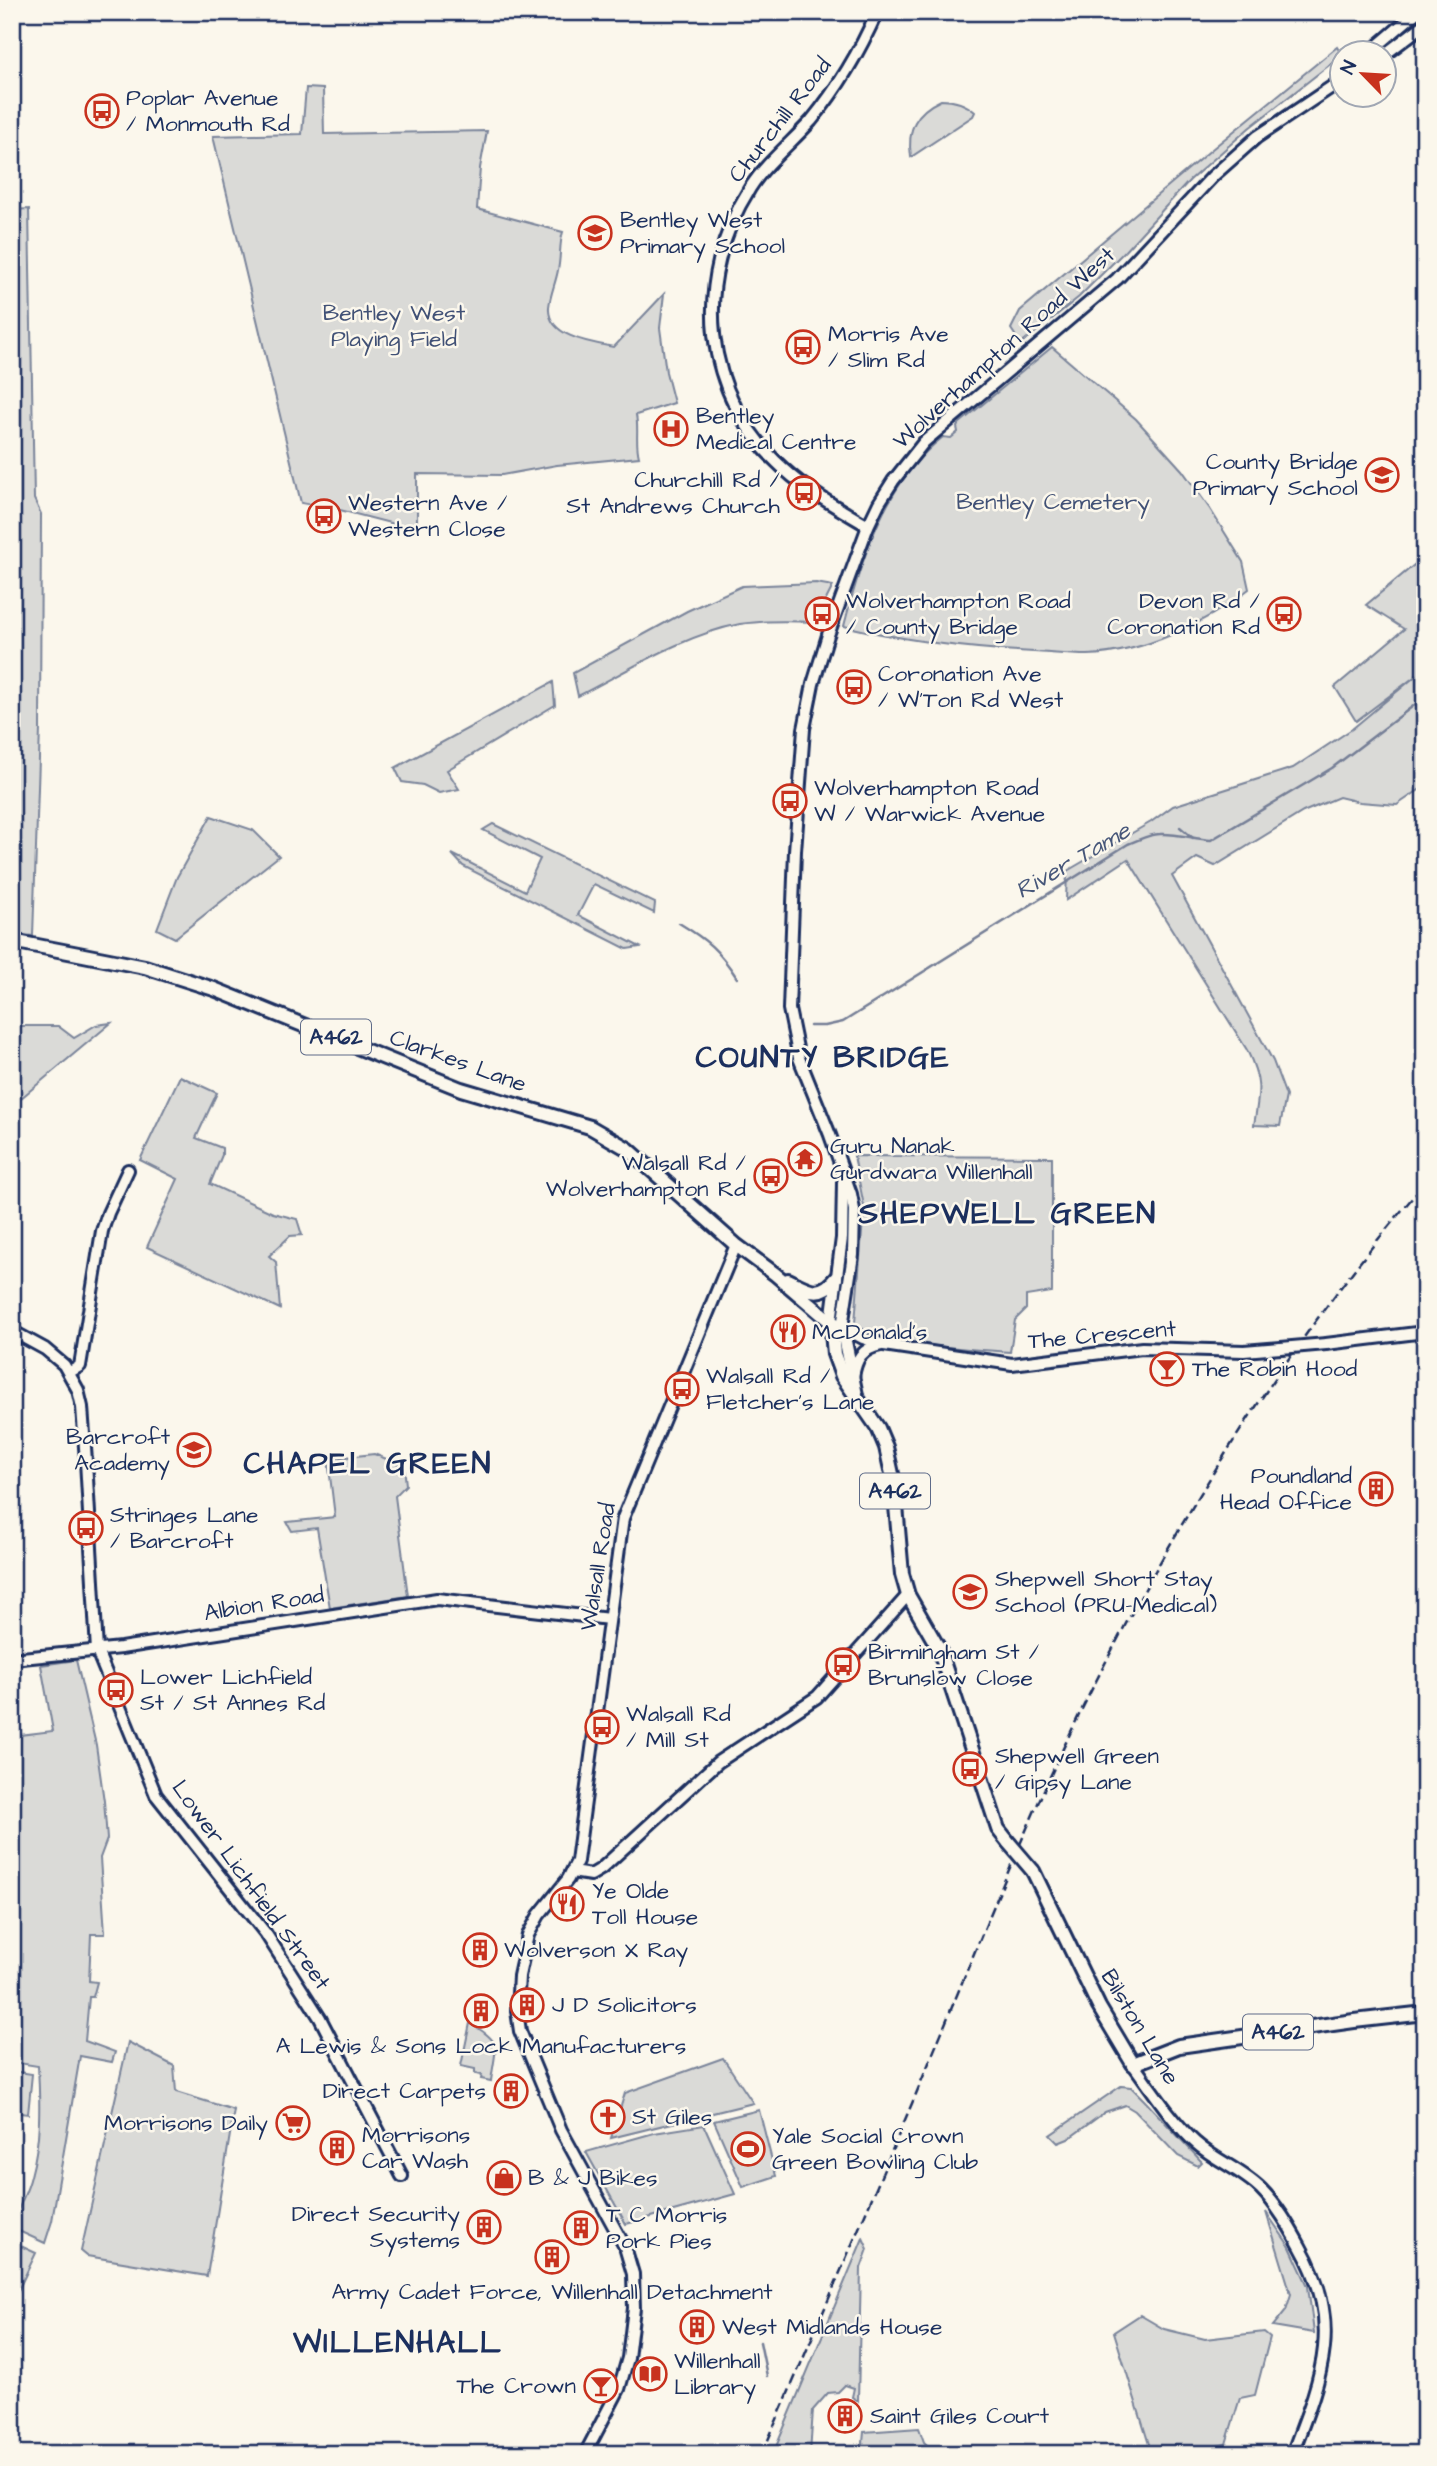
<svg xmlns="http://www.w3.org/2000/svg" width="1437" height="2466" viewBox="0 0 1437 2466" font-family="'Architects Daughter',sans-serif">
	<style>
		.green { fill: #dadad7; stroke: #7a849a; stroke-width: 2 }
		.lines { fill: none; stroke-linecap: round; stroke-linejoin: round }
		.stream { stroke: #747e96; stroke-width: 2.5 }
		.secondary-casing { stroke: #1b2f5e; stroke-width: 16 }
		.primary-casing { stroke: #1b2f5e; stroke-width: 18 }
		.secondary { stroke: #fbf7ec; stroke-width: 10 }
		.primary { stroke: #fbf7ec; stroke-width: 12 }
		.rail { stroke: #1b2f5e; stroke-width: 2.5; stroke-dasharray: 10 5; stroke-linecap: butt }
		.secondary-bridge-casing { stroke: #1b2f5e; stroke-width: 16; stroke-linecap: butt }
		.primary-bridge-casing { stroke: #1b2f5e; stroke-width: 18; stroke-linecap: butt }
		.secondary-bridge { stroke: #fbf7ec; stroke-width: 10 }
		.primary-bridge { stroke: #fbf7ec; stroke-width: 12 }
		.labels { text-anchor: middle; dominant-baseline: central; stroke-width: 5; stroke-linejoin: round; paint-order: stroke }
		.shield { fill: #fbf7ec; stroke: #5e6b89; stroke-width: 2 }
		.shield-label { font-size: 21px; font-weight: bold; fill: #1b2f5e }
		.poi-label { font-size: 23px; fill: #1b2f5e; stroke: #fbf7ec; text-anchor: start }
		.street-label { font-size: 23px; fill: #1b2f5e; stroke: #fbf7ec }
		.park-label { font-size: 23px; fill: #415176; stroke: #fbf7ec }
		.water-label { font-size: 24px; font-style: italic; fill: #47577a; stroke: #fbf7ec }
		.district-label { font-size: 30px; font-weight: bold; letter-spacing: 2px; fill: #1b2f5e; stroke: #fbf7ec }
	</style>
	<rect width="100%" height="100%" fill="#fbf7ec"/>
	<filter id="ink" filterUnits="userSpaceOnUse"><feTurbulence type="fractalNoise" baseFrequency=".0143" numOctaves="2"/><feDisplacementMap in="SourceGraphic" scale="14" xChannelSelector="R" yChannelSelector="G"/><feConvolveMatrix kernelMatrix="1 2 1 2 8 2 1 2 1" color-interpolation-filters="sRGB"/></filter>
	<g filter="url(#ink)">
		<g class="green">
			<polygon points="1337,47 1342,55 1249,128 1190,180 1123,253 1079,297 1021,344 1011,329 1020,311 1212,149"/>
			<path d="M306 88 323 89 324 134 487 131 480 168 477 209 563 232C559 244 561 257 558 270 556 282 550 295 549 307 547 337 592 343 614 347L664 294 660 328 666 372 674 403 636 415C639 430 635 442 639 457L557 465 502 475 417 474V530L340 510 301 503 213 136 302 134Z"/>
			<path d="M941 100C953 100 966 104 975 112L973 116 911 157C907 129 915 112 941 100Z"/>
			<polygon points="29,209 34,499 41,514 40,729 33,936 12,934 12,210"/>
			<path d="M1052 347 1136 419 1182 470 1210 509 1243 562 1249 589C1207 623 1143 653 1088 655 1070 655 1052 653 1034 652 970 649 907 641 844 626 861 559 886 481 943 437L951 438 958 432 957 427 960 423Z"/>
			<path d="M1425 556V786L1397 805 1360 802 1339 797 1303 812 1215 866 1197 858 1172 876 1273 1061 1286 1096 1280 1126 1254 1125C1260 1091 1262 1081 1247 1050L1128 859 1066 900 1067 871 1151 822 1173 806 1293 768 1352 729 1417 675 1356 721 1335 687 1404 629 1366 605Z"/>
			<path d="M816 583 833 586 815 622C791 621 764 620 740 624 683 635 629 670 578 696L573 673 687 611 742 586Z"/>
			<polygon points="553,682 555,705 447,770 459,789 439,793 423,785 402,782 395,768"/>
			<polygon points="211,816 253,830 279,856 175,938 157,929 177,877"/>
			<polygon points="493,824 655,903 654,913 594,884 578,915 640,947 627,949 463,866 452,854 525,891 540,859 483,830"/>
			<polygon points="111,1023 14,1104 19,1026 58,1026 74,1038 96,1025"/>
			<polygon points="180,1076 217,1093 196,1138 222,1148 222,1155 210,1184 273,1213 297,1219 302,1235 290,1236 269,1256 276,1262 280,1309 147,1247 178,1179 140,1160"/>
			<path d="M854 1156 1052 1157V1292L1026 1296V1309L1015 1320 1010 1352C977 1349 875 1346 855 1323L864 1206Z"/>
			<polygon points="374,1454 404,1466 406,1485 395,1496 408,1596 330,1608 317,1528 292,1531 287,1522 335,1517 328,1459"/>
			<path d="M76 1660 96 1745 104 1801 107 1839 100 1858 105 1934H91L89 1981 97 1982 93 1997H89L85 2041 115 2052 112 2062 80 2056 52 2221 45 2243 12 2228C16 2210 27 2194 31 2176 41 2140 40 2103 38 2066L12 2062V1736L53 1731 41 1665Z"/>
			<path d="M470 2023C503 2043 496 2044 491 2081L481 2079 482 2075 475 2074V2069L461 2066Z"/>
			<polygon points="128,2042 174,2066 176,2092 234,2110 207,2276 87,2256 81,2251"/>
			<polygon points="723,2058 753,2103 611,2138 625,2093"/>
			<polygon points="12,2071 32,2074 28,2114 12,2112"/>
			<polygon points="1121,2086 1131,2087 1144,2100 1202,2162 1198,2166 1178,2156 1135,2111 1125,2105 1105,2112 1068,2139 1058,2143 1050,2135"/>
			<polygon points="759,2110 776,2176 743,2187 714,2121"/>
			<polygon points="704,2125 735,2194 626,2224 586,2152 654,2133"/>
			<polygon points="1266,2212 1290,2247 1308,2286 1314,2333 1273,2326 1286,2310 1291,2294"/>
			<polygon points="863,2238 868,2249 861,2268 858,2401 852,2397 854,2388 845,2385 838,2392 828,2393 813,2410 810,2454 773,2454"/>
			<polygon points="12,2242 36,2253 12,2303"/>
			<polygon points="1140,2315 1164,2329 1205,2339 1264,2332 1270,2337 1255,2395 1240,2398 1226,2444 1179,2454 1152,2454 1114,2332"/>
			<polygon points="919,2428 924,2442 936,2454 862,2454 864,2432"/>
		</g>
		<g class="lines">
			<g class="stream">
				<polyline points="1180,827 1193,838"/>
				<path d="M679 923C707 940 719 950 737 978"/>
				<path d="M810 1026H825L843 1022 1128 844C1139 840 1149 834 1160 834 1177 833 1194 839 1211 840L1332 768 1425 697"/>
				<polyline points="760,2342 767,2376"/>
			</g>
			<defs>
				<g id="secondary">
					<polyline points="1370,52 1417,12"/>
					<polyline points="1384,55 1425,24"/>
					<path d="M868 526C838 508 809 492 784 469 701 395 692 280 750 188 766 163 791 143 811 121 838 88 860 51 877 12"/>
					<polyline points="831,1322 842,1238 843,1182"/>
					<polyline points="12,1331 45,1349 64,1365 78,1390 82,1407 86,1461 97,1651 156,1795 266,1934 320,2018 402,2176"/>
					<polyline points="1326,1344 1425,1332"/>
					<polyline points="1281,1348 1244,1351 1142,1348 1012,1364 884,1345 863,1338 842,1327 853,1255 854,1210 851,1194 830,1135 799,1058 789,1009 795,851 804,729 813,684 828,635 868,526 879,503 893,481 924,442 1117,279 1213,176 1239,153 1257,137 1342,80"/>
					<polyline points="70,1372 80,1366 102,1231 108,1213 128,1170"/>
					<path d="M853 1377C856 1358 862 1349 881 1345"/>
					<polyline points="12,1659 121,1648 437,1599 609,1619"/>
					<polyline points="572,1872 591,1875 601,1869 718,1762 817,1697 908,1595"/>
					<path d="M1133 2064C1150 2087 1175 2125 1196 2143 1216 2161 1242 2170 1261 2189 1277 2205 1289 2226 1300 2246 1344 2324 1322 2376 1292 2454"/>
					<polyline points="585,2454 619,2389 628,2358 634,2308 633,2274 625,2247 561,2130 520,2031 517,2011 519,1976 528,1935 539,1915 568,1879 577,1861 623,1518 736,1245"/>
				</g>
				<g id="primary">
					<polyline points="12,941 145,967 214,989 461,1089 590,1127 628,1149 736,1245 775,1274 831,1322 842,1327 856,1395"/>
					<path d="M788 1280C809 1290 819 1299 836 1278"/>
					<polyline points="831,1322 834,1354 842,1376 878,1428 886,1447 894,1483 902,1574 908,1595 939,1649 998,1829 1009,1843"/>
					<polyline points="1033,1871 1099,2007 1133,2064 1179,2046 1354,2021 1425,2013"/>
				</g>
			</defs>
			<use href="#secondary" class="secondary-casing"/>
			<use href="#primary" class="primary-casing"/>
			<use href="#secondary" class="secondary"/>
			<use href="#primary" class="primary"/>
			<path class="rail" d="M762 2454C813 2336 863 2219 913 2101 972 1961 1026 1819 1095 1683 1185 1506 1295 1334 1425 1183"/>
			<defs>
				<polyline id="secondary-bridge" points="1281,1348 1326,1344"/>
				<polyline id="primary-bridge" points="1009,1843 1033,1871"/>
			</defs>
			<use href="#secondary-bridge" class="secondary-bridge-casing"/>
			<use href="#primary-bridge" class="primary-bridge-casing"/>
			<use href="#secondary-bridge" class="secondary-bridge"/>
			<use href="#primary-bridge" class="primary-bridge"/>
		</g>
	</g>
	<defs>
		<symbol id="bus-ring" viewBox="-11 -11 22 22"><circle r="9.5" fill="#fbf7ec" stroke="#c8321e" stroke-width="1.5"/><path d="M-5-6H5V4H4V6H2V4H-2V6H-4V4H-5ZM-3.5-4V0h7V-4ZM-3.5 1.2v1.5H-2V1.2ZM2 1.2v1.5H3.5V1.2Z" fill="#c8321e"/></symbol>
		<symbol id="school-ring" viewBox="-11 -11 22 22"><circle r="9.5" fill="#fbf7ec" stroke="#c8321e" stroke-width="1.5"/><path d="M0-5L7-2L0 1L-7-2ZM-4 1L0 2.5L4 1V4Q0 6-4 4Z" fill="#c8321e"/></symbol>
		<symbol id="hospital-ring" viewBox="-11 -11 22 22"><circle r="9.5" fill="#fbf7ec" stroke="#c8321e" stroke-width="1.5"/><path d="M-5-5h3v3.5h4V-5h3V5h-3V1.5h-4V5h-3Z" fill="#c8321e"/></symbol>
		<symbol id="temple-ring" viewBox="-11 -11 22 22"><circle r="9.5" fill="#fbf7ec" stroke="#c8321e" stroke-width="1.5"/><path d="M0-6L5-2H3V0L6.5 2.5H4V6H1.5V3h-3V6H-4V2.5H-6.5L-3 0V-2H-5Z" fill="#c8321e"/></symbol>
		<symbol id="restaurant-ring" viewBox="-11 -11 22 22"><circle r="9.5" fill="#fbf7ec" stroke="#c8321e" stroke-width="1.5"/><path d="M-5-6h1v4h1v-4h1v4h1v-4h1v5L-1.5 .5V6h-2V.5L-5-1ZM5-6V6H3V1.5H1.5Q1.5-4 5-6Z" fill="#c8321e"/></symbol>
		<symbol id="bar-ring" viewBox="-11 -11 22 22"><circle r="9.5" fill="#fbf7ec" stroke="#c8321e" stroke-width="1.5"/><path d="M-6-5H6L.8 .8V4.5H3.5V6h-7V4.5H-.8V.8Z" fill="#c8321e"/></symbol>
		<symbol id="building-ring" viewBox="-11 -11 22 22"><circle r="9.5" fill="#fbf7ec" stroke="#c8321e" stroke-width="1.5"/><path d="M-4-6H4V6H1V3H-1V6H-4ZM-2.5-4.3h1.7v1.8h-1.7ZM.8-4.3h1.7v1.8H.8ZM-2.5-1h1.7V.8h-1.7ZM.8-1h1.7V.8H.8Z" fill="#c8321e"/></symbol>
		<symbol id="church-ring" viewBox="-11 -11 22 22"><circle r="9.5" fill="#fbf7ec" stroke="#c8321e" stroke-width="1.5"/><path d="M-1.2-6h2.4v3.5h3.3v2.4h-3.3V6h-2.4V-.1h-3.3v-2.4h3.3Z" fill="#c8321e"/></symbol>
		<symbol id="supermarket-ring" viewBox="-11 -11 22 22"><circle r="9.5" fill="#fbf7ec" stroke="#c8321e" stroke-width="1.5"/><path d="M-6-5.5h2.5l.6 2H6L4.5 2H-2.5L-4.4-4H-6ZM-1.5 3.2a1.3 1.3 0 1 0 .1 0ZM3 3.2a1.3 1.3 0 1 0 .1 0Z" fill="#c8321e"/></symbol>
		<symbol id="stadium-ring" viewBox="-11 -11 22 22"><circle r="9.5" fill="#fbf7ec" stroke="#c8321e" stroke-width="1.5"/><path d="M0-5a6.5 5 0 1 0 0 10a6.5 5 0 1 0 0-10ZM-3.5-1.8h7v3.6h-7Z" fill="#c8321e"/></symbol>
		<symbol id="shop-ring" viewBox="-11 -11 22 22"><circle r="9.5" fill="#fbf7ec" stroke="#c8321e" stroke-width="1.5"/><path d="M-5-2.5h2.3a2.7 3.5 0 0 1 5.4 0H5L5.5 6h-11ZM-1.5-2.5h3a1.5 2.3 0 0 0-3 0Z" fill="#c8321e"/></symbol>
		<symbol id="library-ring" viewBox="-11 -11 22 22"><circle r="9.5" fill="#fbf7ec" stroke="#c8321e" stroke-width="1.5"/><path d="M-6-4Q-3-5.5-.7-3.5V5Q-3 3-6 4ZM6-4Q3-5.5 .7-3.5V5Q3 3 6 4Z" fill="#c8321e"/></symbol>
	</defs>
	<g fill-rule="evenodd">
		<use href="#bus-ring" x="83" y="92" width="38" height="38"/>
		<use href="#school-ring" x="576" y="214" width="38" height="38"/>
		<use href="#bus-ring" x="784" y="328" width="38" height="38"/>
		<use href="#hospital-ring" x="652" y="410" width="38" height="38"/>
		<use href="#school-ring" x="1363" y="456" width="38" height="38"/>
		<use href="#bus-ring" x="785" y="474" width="38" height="38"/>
		<use href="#bus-ring" x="305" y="497" width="38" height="38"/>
		<use href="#bus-ring" x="803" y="595" width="38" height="38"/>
		<use href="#bus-ring" x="1265" y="595" width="38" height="38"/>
		<use href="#bus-ring" x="835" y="668" width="38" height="38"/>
		<use href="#bus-ring" x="771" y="782" width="38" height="38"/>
		<use href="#temple-ring" x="786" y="1140" width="38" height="38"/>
		<use href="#bus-ring" x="752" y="1157" width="38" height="38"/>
		<use href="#restaurant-ring" x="769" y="1313" width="38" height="38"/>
		<use href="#bar-ring" x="1148" y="1350" width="38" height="38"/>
		<use href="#bus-ring" x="663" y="1370" width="38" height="38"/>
		<use href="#school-ring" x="175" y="1431" width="38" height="38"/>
		<use href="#building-ring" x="1357" y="1470" width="38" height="38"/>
		<use href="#bus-ring" x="67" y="1509" width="38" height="38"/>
		<use href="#school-ring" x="951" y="1573" width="38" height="38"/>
		<use href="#bus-ring" x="824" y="1646" width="38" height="38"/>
		<use href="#bus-ring" x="97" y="1671" width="38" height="38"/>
		<use href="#bus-ring" x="583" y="1708" width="38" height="38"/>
		<use href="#bus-ring" x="951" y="1750" width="38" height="38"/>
		<use href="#restaurant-ring" x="548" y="1885" width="38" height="38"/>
		<use href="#building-ring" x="461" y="1931" width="38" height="38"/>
		<use href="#building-ring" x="508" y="1986" width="38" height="38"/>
		<use href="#building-ring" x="462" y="1992" width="38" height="38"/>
		<use href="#building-ring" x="492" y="2072" width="38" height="38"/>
		<use href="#church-ring" x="589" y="2098" width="38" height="38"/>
		<use href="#supermarket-ring" x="274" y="2104" width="38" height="38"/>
		<use href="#building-ring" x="318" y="2129" width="38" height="38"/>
		<use href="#stadium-ring" x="729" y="2130" width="38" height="38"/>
		<use href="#shop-ring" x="485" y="2159" width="38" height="38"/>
		<use href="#building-ring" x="465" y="2208" width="38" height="38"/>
		<use href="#building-ring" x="562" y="2209" width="38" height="38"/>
		<use href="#building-ring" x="533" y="2238" width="38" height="38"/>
		<use href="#building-ring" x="678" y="2308" width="38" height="38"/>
		<use href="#library-ring" x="631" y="2355" width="38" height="38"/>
		<use href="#bar-ring" x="582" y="2367" width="38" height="38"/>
		<use href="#building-ring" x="826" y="2397" width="38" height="38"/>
	</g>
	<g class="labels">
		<g class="shield">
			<rect x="301" y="1019.5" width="70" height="35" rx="5"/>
			<rect x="860" y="1473.5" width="70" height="35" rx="5"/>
			<rect x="1243" y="2014.5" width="70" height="35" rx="5"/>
		</g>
		<g class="shield-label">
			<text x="336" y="1037">A462</text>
			<text x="895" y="1491">A462</text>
			<text x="1278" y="2032">A462</text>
		</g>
		<g class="poi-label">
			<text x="126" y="98">Poplar Avenue<tspan x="126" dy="26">/ Monmouth Rd</tspan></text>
			<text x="620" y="220">Bentley West<tspan x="620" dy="26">Primary School</tspan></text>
			<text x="828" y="334">Morris Ave<tspan x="828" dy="26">/ Slim Rd</tspan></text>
			<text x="696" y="416">Bentley<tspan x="696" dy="26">Medical Centre</tspan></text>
			<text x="1358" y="462" text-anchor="end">County Bridge<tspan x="1358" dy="26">Primary School</tspan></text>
			<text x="780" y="480" text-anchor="end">Churchill Rd /<tspan x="780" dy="26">St Andrews Church</tspan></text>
			<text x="348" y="503">Western Ave /<tspan x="348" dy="26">Western Close</tspan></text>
			<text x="846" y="601">Wolverhampton Road<tspan x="846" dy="26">/ County Bridge</tspan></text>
			<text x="1260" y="601" text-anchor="end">Devon Rd /<tspan x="1260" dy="26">Coronation Rd</tspan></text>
			<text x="878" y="674">Coronation Ave<tspan x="878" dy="26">/ W'Ton Rd West</tspan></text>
			<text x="814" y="788">Wolverhampton Road<tspan x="814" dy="26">W / Warwick Avenue</tspan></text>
			<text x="830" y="1146">Guru Nanak<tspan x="830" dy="26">Gurdwara Willenhall</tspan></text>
			<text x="746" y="1163" text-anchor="end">Walsall Rd /<tspan x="746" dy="26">Wolverhampton Rd</tspan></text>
			<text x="812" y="1332">McDonald's</text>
			<text x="1192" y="1369">The Robin Hood</text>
			<text x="706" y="1376">Walsall Rd /<tspan x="706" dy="26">Fletcher's Lane</tspan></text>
			<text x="170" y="1437" text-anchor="end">Barcroft<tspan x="170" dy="26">Academy</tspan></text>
			<text x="1352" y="1476" text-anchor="end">Poundland<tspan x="1352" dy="26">Head Office</tspan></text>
			<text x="110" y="1515">Stringes Lane<tspan x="110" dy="26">/ Barcroft</tspan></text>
			<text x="995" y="1579">Shepwell Short Stay<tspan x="995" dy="26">School (PRU-Medical)</tspan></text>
			<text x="868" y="1652">Birmingham St /<tspan x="868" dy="26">Brunslow Close</tspan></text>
			<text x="140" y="1677">Lower Lichfield<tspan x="140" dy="26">St / St Annes Rd</tspan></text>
			<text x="626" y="1714">Walsall Rd<tspan x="626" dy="26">/ Mill St</tspan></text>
			<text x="995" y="1756">Shepwell Green<tspan x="995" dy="26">/ Gipsy Lane</tspan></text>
			<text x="592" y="1891">Ye Olde<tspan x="592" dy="26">Toll House</tspan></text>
			<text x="504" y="1950">Wolverson X Ray</text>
			<text x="552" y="2005">J D Solicitors</text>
			<text x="481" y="2046" text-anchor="middle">A Lewis &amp; Sons Lock Manufacturers</text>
			<text x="486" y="2091" text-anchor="end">Direct Carpets</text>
			<text x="632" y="2117">St Giles</text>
			<text x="268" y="2123" text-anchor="end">Morrisons Daily</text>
			<text x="362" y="2135">Morrisons<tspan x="362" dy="26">Car Wash</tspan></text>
			<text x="772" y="2136">Yale Social Crown<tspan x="772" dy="26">Green Bowling Club</tspan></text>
			<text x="528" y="2178">B &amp; J Bikes</text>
			<text x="460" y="2214" text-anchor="end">Direct Security<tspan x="460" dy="26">Systems</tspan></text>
			<text x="606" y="2215">T C Morris<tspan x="606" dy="26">Pork Pies</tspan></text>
			<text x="552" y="2292" text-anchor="middle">Army Cadet Force, Willenhall Detachment</text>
			<text x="722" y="2327">West Midlands House</text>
			<text x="674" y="2361">Willenhall<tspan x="674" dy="26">Library</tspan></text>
			<text x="576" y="2386" text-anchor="end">The Crown</text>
			<text x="870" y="2416">Saint Giles Court</text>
		</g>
		<g class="street-label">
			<text transform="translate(780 120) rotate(-52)">Churchill Road</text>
			<text transform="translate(1004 348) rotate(-42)">Wolverhampton Road West</text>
			<text transform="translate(458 1061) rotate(20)">Clarkes Lane</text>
			<text transform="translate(1102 1335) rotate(-5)">The Crescent</text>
			<text transform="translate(598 1567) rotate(-81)">Walsall Road</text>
			<text transform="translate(264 1604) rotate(-9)">Albion Road</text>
			<text transform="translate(251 1885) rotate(54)">Lower Lichfield Street</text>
			<text transform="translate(1140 2027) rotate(59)">Bilston Lane</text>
		</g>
		<g class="park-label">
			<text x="394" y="313">Bentley West<tspan x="394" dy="26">Playing Field</tspan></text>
			<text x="1053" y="502">Bentley Cemetery</text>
		</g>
		<g class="water-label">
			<text transform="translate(1073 861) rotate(-30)">River Tame</text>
		</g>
		<g class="district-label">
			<text x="823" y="1058">COUNTY BRIDGE</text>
			<text x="1008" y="1214">SHEPWELL GREEN</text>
			<text x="368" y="1464">CHAPEL GREEN</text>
			<text x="398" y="2343">WILLENHALL</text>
		</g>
	</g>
	<rect width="1437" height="2466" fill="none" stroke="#fbf7ec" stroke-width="42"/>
	<rect x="21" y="21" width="1395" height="2424" fill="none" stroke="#1b2f5e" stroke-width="2.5" filter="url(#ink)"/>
	<g transform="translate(1363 74) rotate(295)"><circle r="33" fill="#fbf7ec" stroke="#a1a7b3" stroke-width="2"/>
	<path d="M0-5L12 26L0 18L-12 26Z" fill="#c8321e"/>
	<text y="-10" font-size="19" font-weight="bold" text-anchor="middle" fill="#1b2f5e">N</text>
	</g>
</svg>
